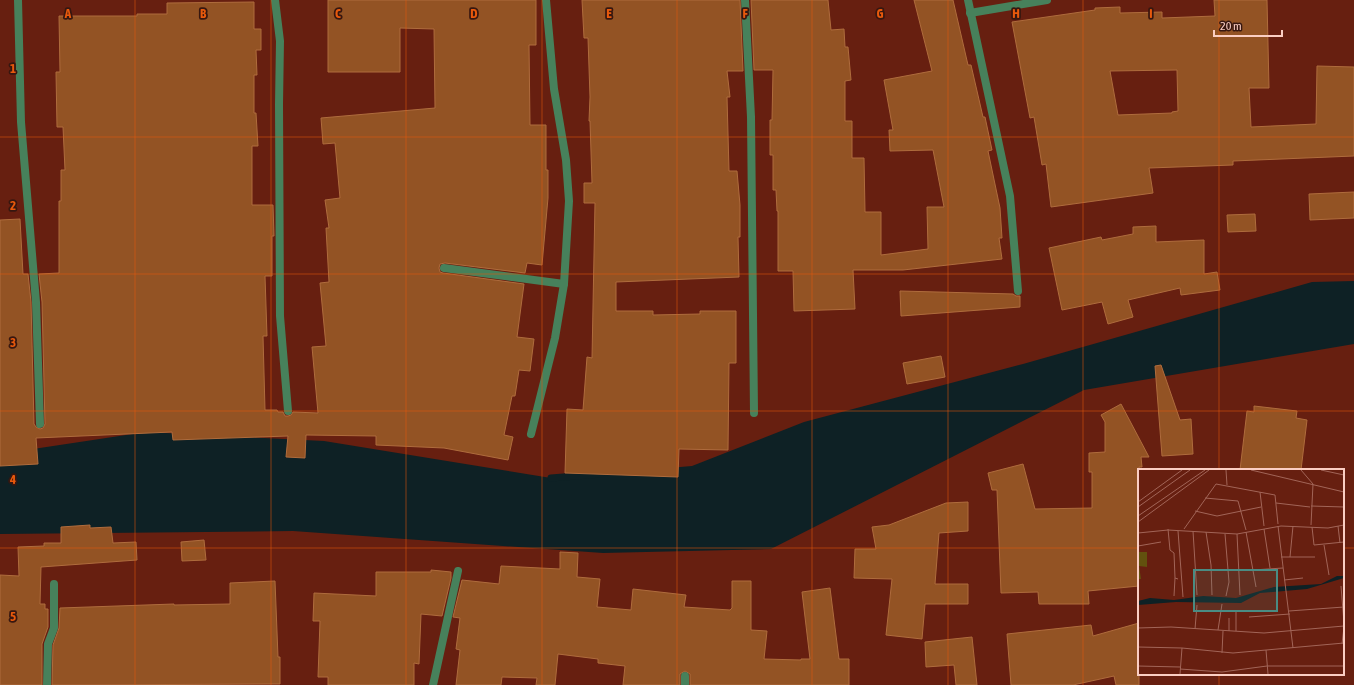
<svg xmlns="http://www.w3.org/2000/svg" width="1354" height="685" viewBox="0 0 1354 685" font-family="'Asap Condensed',sans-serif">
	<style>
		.water { fill: #0e2125 }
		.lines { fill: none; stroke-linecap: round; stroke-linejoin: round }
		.stream { stroke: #0e2125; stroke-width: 7 }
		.building { fill: #935324; stroke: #af6c3d; fill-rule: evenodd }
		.service { stroke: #47815b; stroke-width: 8 }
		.minor { stroke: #47815b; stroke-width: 8 }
		.grid { fill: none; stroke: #e8590c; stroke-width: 1; stroke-opacity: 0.55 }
		.inset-road { fill: none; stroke: #a26558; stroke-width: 1 }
		.view { fill: #4a8c83; fill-opacity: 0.15; stroke: #4a8c83; stroke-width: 2 }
		.inset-edge { fill: none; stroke: #fbcec3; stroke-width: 2 }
		.grid-label { font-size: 13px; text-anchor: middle; font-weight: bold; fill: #e8590c; stroke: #371710; stroke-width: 3.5; stroke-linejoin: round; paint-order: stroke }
	</style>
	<rect width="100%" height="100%" fill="#671f10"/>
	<polygon class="water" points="1354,281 1354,344 1084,390 771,549 603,553 293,531 0,534 0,454 146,432 324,441 551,478 692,466 804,422 1023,364 1312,282"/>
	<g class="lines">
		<polyline class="stream" points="551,478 601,474"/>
	</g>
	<g class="building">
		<polygon points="328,0 536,0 536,45 529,45 530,125 546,125 546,170 548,170 548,198 542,265 527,263 525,273 445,263 440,264 439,268 440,272 443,273 524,284 517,337 534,339 530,371 519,370 515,396 512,396 504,435 513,437 508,460 444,448 376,445 376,436 306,435 305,458 286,457 288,436 173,440 172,432 36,438 38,464 0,466 0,220 20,219 23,274 28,274 31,302 34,424 36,427 40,429 43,428 45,424 42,302 39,274 59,273 59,201 61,201 61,170 65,170 63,127 57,127 56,72 60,72 59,16 137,16 137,14 167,14 167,3 254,2 254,29 261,29 261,50 256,50 257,75 254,75 254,113 256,113 258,146 252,146 252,205 273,205 274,236 272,236 272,276 265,276 267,336 263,336 265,410 277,410 278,412 283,412 285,416 288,416 291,415 293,412 318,413 312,347 326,346 320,283 329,282 326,228 329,228 325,200 340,198 335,143 323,144 321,118 435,108 434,29 400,28 400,72 328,72"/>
		<polygon points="582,0 740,0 743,71 727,71 730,97 727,97 729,171 737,171 740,205 740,237 738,237 739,277 616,282 616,311 653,311 653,315 700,314 700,311 736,311 736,363 729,363 728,450 679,449 678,477 565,473 567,409 583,410 587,357 592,358 595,203 584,203 584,183 592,183 590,121 589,121 590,97 588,38 584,38"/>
		<polygon points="751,0 828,0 831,30 844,29 845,47 848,47 851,80 845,81 845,121 852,121 852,158 864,158 865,212 881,212 881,255 928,249 927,207 944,207 933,150 890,151 889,130 893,130 884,80 932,71 914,0 953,0 968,65 971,65 983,117 985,117 992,150 988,151 1000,208 1002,238 999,238 1002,259 903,270 853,270 855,309 794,311 793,271 778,271 778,211 777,211 776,190 773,190 773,155 770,155 770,120 772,120 773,70 754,70"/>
		<path d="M1214 0H1267L1269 88H1249L1251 127 1316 124 1317 66 1354 67V156L1233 161V165L1149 168 1153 193 1051 207 1046 164 1042 165 1034 117 1030 118 1012 22 1095 10V8L1120 7V13L1162 12V18L1215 16ZM1177 70 1178 111 1172 112V113L1118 115 1110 71Z"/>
		<polygon points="1354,192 1354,218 1310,220 1309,194"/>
		<polygon points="1255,214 1256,231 1228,232 1227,215"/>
		<polygon points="1156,226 1156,242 1204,240 1204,274 1217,272 1220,290 1181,295 1180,288 1128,300 1133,317 1108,324 1102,302 1062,310 1049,248 1101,237 1102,240 1133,234 1133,227"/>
		<polygon points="900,291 1013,294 1016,296 1020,296 1020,307 901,316"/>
		<polygon points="941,356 945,377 907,384 903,363"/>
		<polygon points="1161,365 1180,420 1191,419 1193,454 1162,456 1155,366"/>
		<polygon points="1121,404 1149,457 1141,457 1142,467 1139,467 1139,586 1088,591 1089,604 1039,604 1038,592 1001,593 997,490 992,490 988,473 1023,464 1035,509 1092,508 1092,472 1089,472 1089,453 1105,452 1105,422 1101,415"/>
		<polygon points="1254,406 1297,411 1296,418 1307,420 1301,470 1240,470 1247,411 1254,412"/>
		<polygon points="968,502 968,531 939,533 935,584 968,584 968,604 925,604 922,639 886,635 892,579 854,578 855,549 876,549 872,527 889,525 946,503"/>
		<polygon points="90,525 90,528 111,527 113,543 136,542 137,560 41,567 40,604 45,604 45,609 48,609 48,627 42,644 42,685 0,685 0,575 19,576 18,547 44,546 44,543 61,543 61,527"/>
		<polygon points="204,540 206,560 182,561 181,542"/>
		<polygon points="560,552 578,553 577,577 600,579 597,607 631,610 633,589 686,595 684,607 730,610 732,608 732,581 751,581 751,630 767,631 764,659 801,660 801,659 810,659 802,592 830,588 839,659 849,659 849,685 690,685 690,674 685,671 680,674 680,685 623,685 625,666 598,663 598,659 558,654 555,685 536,685 537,678 502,677 501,685 456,685 460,650 456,649 460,618 453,617 462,580 499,584 501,566 560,569"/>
		<polygon points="431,570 451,572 451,578 442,616 421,614 419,664 414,663 414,685 328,685 328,677 318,677 320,621 313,621 314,593 376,596 376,572 431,572"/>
		<polygon points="275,581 278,657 280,657 280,684 52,685 53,645 59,628 60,608 174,604 174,605 230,604 230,583"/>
		<polygon points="1139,623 1139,685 1116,685 1114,676 1073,685 1011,685 1007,634 1091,625 1093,636"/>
		<polygon points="972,637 977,685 956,685 954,665 926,667 925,642"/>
	</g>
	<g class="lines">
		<polyline class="service" points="444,268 564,284"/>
		<g class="minor">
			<polyline points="18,0 21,122 36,302 40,424"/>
			<polyline points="275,0 280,41 279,104 280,316 288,411"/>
			<polyline points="745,0 751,117 754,413"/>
			<polyline points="968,0 1010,196 1018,291"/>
			<polyline points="970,13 1047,0"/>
			<polyline points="531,434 555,338 564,284 569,201 566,160 554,89 546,0"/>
			<polyline points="47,685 48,644 54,628 54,584"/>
			<polyline points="433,685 458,571"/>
			<polyline points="685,685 685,676"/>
		</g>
	</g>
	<path class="grid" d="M135 0V685M271 0V685M406 0V685M542 0V685M677 0V685M812 0V685M948 0V685M1083 0V685M1219 0V470M0 137H1354M0 274H1354M0 411H1354M0 548H1139M1343 548H1354M1219 674V685"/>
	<g transform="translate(1138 469)">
		<rect width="206" height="206" fill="#671f10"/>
		<path d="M0 83H9V98L1 97 3 110H0Z" fill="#62510e"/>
		<path d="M199 107H206V109L169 120 122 124 103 134 38 133 0 136V132L12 129 36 131 65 127 98 129 136 118 183 115Z" fill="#0e2125"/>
		<path class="inset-road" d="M88 1 89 16M113 1 206 23M163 1 175 15 173 56M183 1 206 6M122 23 126 57M67 29 100 32 108 61M0 33 44 1M138 34 172 38M173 37 206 38M0 38 52 1M57 42 79 47 123 38M0 47 67 1M0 53 71 1M140 57 155 179M200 57 202 74M174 58 176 76 206 73M30 60 32 81 36 84 37 109 40 110M46 60 78 15 137 26 140 55M126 60 132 99M40 62 45 128M55 62 59 126M68 63 73 96 74 126M108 63 118 118M0 64 30 61 99 65 143 57 190 59 206 56M87 65 91 113 88 127M99 65 102 126M186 76 191 106M0 77 23 73M143 88H177M152 88 155 57M115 101 145 99M146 111 165 109M203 117 206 154M36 127 37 109M98 142V162M151 142 206 138M111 148 152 145M0 159 33 158 126 164 206 157M57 160 59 136M80 161 84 135M91 162V149M204 175 206 158M0 178 44 179 95 184 206 174M128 181 130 205M84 184 85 162M0 197 42 198M42 200 84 203 129 197H206M42 205 44 179"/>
		<path class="view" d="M56 101H139V142H56Z"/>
		<rect width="206" height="206" class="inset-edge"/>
	</g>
	<g class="grid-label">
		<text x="68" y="18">A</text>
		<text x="203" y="18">B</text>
		<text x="338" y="18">C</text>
		<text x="474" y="18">D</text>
		<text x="609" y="18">E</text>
		<text x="745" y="18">F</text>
		<text x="880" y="18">G</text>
		<text x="1016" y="18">H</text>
		<text x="1151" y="18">I</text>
		<text x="13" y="73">1</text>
		<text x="13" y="210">2</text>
		<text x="13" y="347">3</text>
		<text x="13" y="484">4</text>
		<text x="13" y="621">5</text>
	</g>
	<path d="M1214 30v6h68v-6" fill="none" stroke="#fbcec3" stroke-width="2"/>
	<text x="1220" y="30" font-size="12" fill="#fbcec3" stroke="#371710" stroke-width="3" paint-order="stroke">20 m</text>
</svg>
